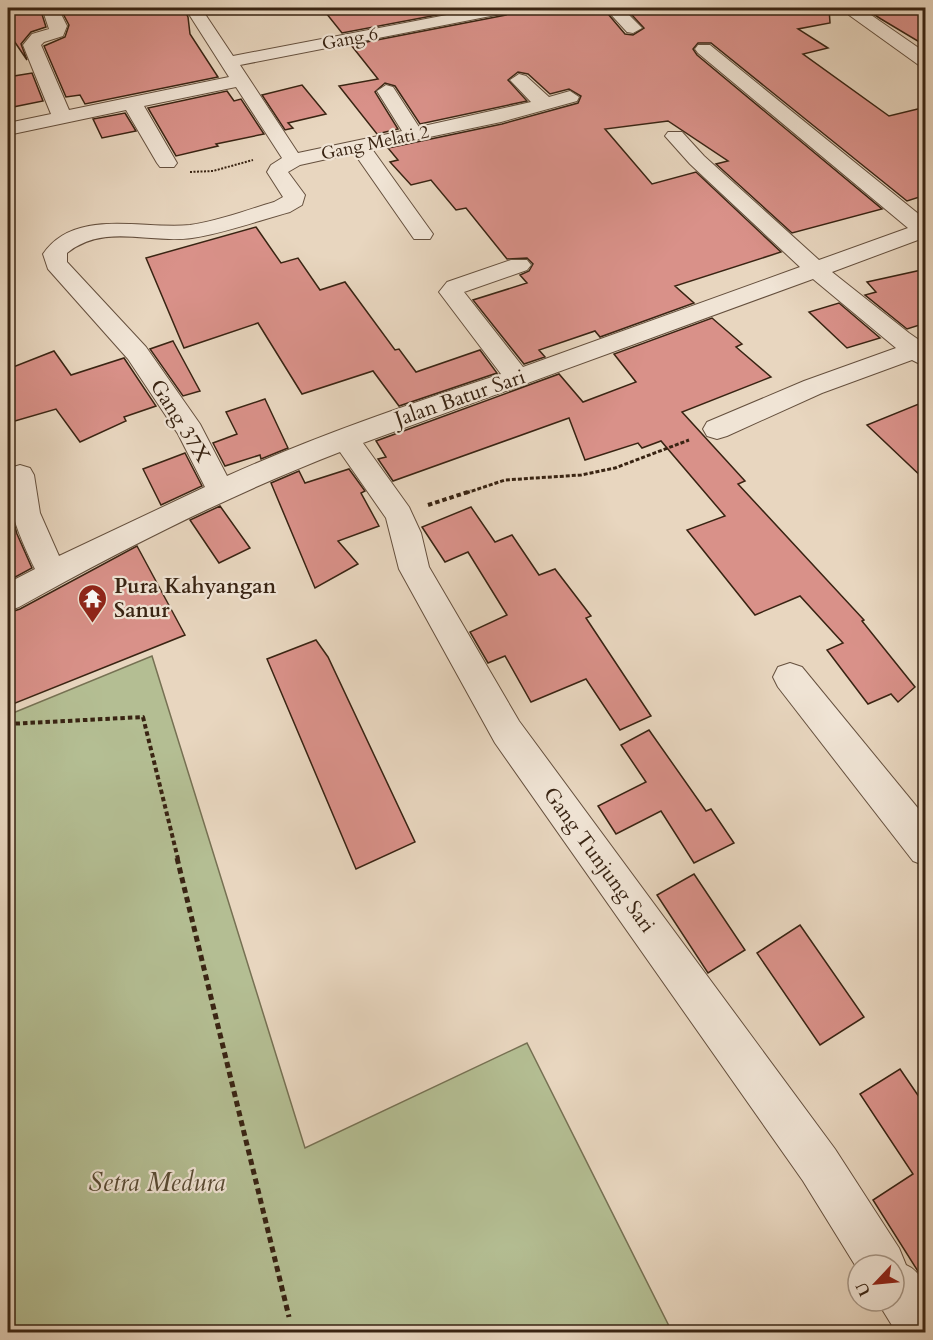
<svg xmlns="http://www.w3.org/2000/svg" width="933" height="1340" viewBox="0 0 933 1340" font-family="Cardo,serif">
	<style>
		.green { fill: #b4be93; stroke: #767153; stroke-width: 1.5 }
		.building { fill: #d99189; stroke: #392413; stroke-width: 1.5 }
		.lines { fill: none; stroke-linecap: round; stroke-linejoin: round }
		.minor-casing { stroke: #65503e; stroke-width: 2 }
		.path-far3 { stroke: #392413; stroke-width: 2; stroke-dasharray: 2 1.5; stroke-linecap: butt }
		.path-far2 { stroke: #392413; stroke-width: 3; stroke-dasharray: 4 2; stroke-linecap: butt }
		.path-far1 { stroke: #392413; stroke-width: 4; stroke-dasharray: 4.5 3; stroke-linecap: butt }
		.path { stroke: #392413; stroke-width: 5; stroke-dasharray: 6 4; stroke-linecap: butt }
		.minor { fill: #f0e4d5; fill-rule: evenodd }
		.labels { text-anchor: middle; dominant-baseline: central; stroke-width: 4.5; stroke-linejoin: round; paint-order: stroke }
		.far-street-label { font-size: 18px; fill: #392413; stroke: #f0e4d5 }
		.street-label { font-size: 21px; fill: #392413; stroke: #f0e4d5 }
		.poi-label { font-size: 21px; font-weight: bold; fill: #392413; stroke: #f0e4d5; text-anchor: start }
		.near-park-label { font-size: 26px; font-style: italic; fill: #584a33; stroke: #f0e4d5 }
	</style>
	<rect width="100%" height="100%" fill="#e8d6bf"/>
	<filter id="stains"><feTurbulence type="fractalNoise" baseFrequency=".00333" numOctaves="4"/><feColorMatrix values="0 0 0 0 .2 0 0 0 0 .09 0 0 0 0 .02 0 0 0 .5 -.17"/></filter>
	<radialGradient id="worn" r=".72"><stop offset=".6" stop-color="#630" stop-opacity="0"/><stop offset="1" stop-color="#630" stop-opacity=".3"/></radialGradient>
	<polygon class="green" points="152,656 305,1148 527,1043 672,1332 8,1332 8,715"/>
	<g class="building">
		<polygon points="8,8 40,8 46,27 31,32 21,44 27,60 8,32"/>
		<polygon points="60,8 183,8 188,17 190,34 218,77 85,104 80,95 66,97 44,46 65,37 69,25"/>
		<polygon points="322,8 474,8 342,33"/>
		<polygon points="516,8 603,8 625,34 633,35 644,28 631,14 661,8 829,8 830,23 798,29 828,48 803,54 889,116 926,107 926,195 907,201 711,43 698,43 693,49 697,55 882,209 792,233 716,164 728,161 668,121 605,129 652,184 696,172 781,252 675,286 694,303 600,337 595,331 539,350 545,357 524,364 473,300 527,283 520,275 529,271 533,264 527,258 507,259 466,208 456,210 431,180 411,185 390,162 398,160 388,148 502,124 578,103 581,96 569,89 550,94 528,74 518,72 508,80 527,101 420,124 395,86 385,83 375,92 398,129 377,134 339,86 378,79 351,45 506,15"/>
		<polygon points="864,8 926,8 926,46 881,19"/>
		<polygon points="32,73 43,101 8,108 8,77"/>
		<polygon points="302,85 326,114 288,123 293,128 285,130 262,95"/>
		<polygon points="227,91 234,101 241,99 264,134 216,144 218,146 176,156 148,108"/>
		<polygon points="125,113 136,131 102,138 93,119"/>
		<polygon points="256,227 281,263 298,258 320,290 345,282 395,350 399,349 416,372 480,350 497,373 399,406 373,371 302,394 258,323 184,348 146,258"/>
		<polygon points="926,269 926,323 907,329 865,295 876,292 867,282"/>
		<polygon points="839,303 880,338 847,348 809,312"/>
		<polygon points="712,318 742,344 736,347 771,377 682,412 745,481 738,484 864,620 862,621 915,687 898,702 891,694 868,704 827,650 843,643 800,596 755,615 687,530 725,516 661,441 642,448 638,443 585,460 569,418 393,481 378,459 386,457 376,441 559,374 583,402 636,382 614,354"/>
		<polygon points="173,341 200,391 183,396 150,349"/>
		<polygon points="54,351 71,375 124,358 156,406 124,417 126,421 80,442 56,409 8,423 8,369"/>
		<polygon points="265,399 288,448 261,459 260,455 225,466 213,443 237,434 226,412"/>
		<polygon points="926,401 926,481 867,425"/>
		<polygon points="185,453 202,486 161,505 143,469"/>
		<polygon points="349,469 365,491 361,493 379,526 338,541 358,564 315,588 271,483 299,471 305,483"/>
		<polygon points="8,502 17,534 32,568 8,581"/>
		<polygon points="220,506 250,548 219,563 190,520"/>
		<polygon points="471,507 495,542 512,535 539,575 555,569 591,616 586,618 651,716 620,730 586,679 531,702 505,656 488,663 470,632 507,615 468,552 445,562 422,527"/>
		<polygon points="137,546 185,635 8,706 8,613 20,609"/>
		<polygon points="316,640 328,657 415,842 356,869 267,659"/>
		<polygon points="649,730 706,811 711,809 734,843 694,863 661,811 616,834 598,806 646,782 621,745"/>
		<polygon points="694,874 745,950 708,973 657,895"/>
		<polygon points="800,925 864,1017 820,1045 757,953"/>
		<polygon points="900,1069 926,1107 926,1284 873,1200 913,1174 860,1094"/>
	</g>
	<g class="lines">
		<defs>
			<g id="minor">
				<path d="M42 8H58L67 26 63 36 44 42 41 45 69 110 229 77 185 8H201L233 56 483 8H514L506 13 240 65 298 153 402 131 377 91 386 85 393 87 419 127 531 102 510 80 519 74 526 76 549 97 570 91 579 97 577 101 501 122 372 149 433 234 430 239H414L354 153 300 165 288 172 305 195 302 205 290 212C257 221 225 233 192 238 149 244 104 223 67 253V262L146 347 200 424 227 476C316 436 409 404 501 374L439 292 447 282 511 260H527L531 265 527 270 464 292 523 367 800 267 690 164 665 136 668 132H682L704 156 819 260 908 228 698 53 695 49 698 45H710L926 220V237L832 272 909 333 919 340 926 338V367L912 360 822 393 727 436 717 439 707 436 703 429 707 422 804 381 896 348 813 279 363 443 409 507 421 533 429 567 519 721 835 1149 899 1248 906 1265C931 1275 926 1311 926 1332H896L877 1301H894V1265H858V1270L803 1181 495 743 399 569 386 518 340 452C229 495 123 549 19 607L8 611V583L35 569C23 545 0 494 10 468L20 465 30 468 34 475 40 513 59 556 205 487 178 434 128 359 48 269 43 254C75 207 143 230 190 225 219 221 247 210 274 202L283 197 267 172 271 165 282 158 236 87 144 106 177 163 174 167H160L157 163 126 110 8 135V123L51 114 23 45 32 34 49 29Z"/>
				<polygon points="605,8 622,8 642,28 633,33 627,32"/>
				<polygon points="849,8 861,8 926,53 926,67 920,66 849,15 847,11"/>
				<polygon points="790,663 802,667 926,818 926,866 913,861 778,687 773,677 778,667"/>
			</g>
		</defs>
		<use href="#minor" class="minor-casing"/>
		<polyline class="path-far3" points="190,172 213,171 253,160"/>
		<polyline class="path-far2" points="466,493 505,480 581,475 615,468 689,440"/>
		<g class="path-far1">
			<polyline points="428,505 471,491"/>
			<polyline points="8,724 143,717 178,859"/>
		</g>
		<polyline class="path" points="177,858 289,1317"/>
		<use href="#minor" class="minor"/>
	</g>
	<defs>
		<symbol id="temple-pin" viewBox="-11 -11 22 30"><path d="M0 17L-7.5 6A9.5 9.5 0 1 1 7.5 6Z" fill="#8f2418" stroke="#f0e4d5"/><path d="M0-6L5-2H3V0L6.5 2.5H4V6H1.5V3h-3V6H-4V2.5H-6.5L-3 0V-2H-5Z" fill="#fff"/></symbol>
	</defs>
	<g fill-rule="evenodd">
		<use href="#temple-pin" x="76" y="582" width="33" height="45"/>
	</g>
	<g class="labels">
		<g class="far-street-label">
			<text transform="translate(350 39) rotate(-11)">Gang 6</text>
			<text transform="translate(375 143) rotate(-12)">Gang Melati 2</text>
		</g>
		<g class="street-label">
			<text transform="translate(460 398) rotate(-19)">Jalan Batur Sari</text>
			<text transform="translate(180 421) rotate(58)">Gang 37X</text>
			<text transform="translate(599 860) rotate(54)">Gang Tunjung Sari</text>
		</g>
		<g class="poi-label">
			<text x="114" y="586">Pura Kahyangan<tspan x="114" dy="24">Sanur</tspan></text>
		</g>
		<g class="near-park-label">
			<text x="157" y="1182">Setra Medura</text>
		</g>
	</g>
	<rect width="933" height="1340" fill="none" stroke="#e8d6bf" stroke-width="30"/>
	<rect x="9" y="9" width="915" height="1322" fill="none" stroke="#392413" stroke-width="3"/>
	<rect x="15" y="15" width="903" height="1310" fill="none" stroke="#392413" stroke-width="1.5"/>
	<g transform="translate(876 1283) rotate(244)"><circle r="28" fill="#f0e4d5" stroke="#a79787" stroke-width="1.5"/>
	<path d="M0-4.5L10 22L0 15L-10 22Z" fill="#8f2418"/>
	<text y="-9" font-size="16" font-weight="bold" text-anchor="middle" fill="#392413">U</text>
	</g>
	<rect width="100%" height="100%" filter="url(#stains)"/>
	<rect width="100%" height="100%" fill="url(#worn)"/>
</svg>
